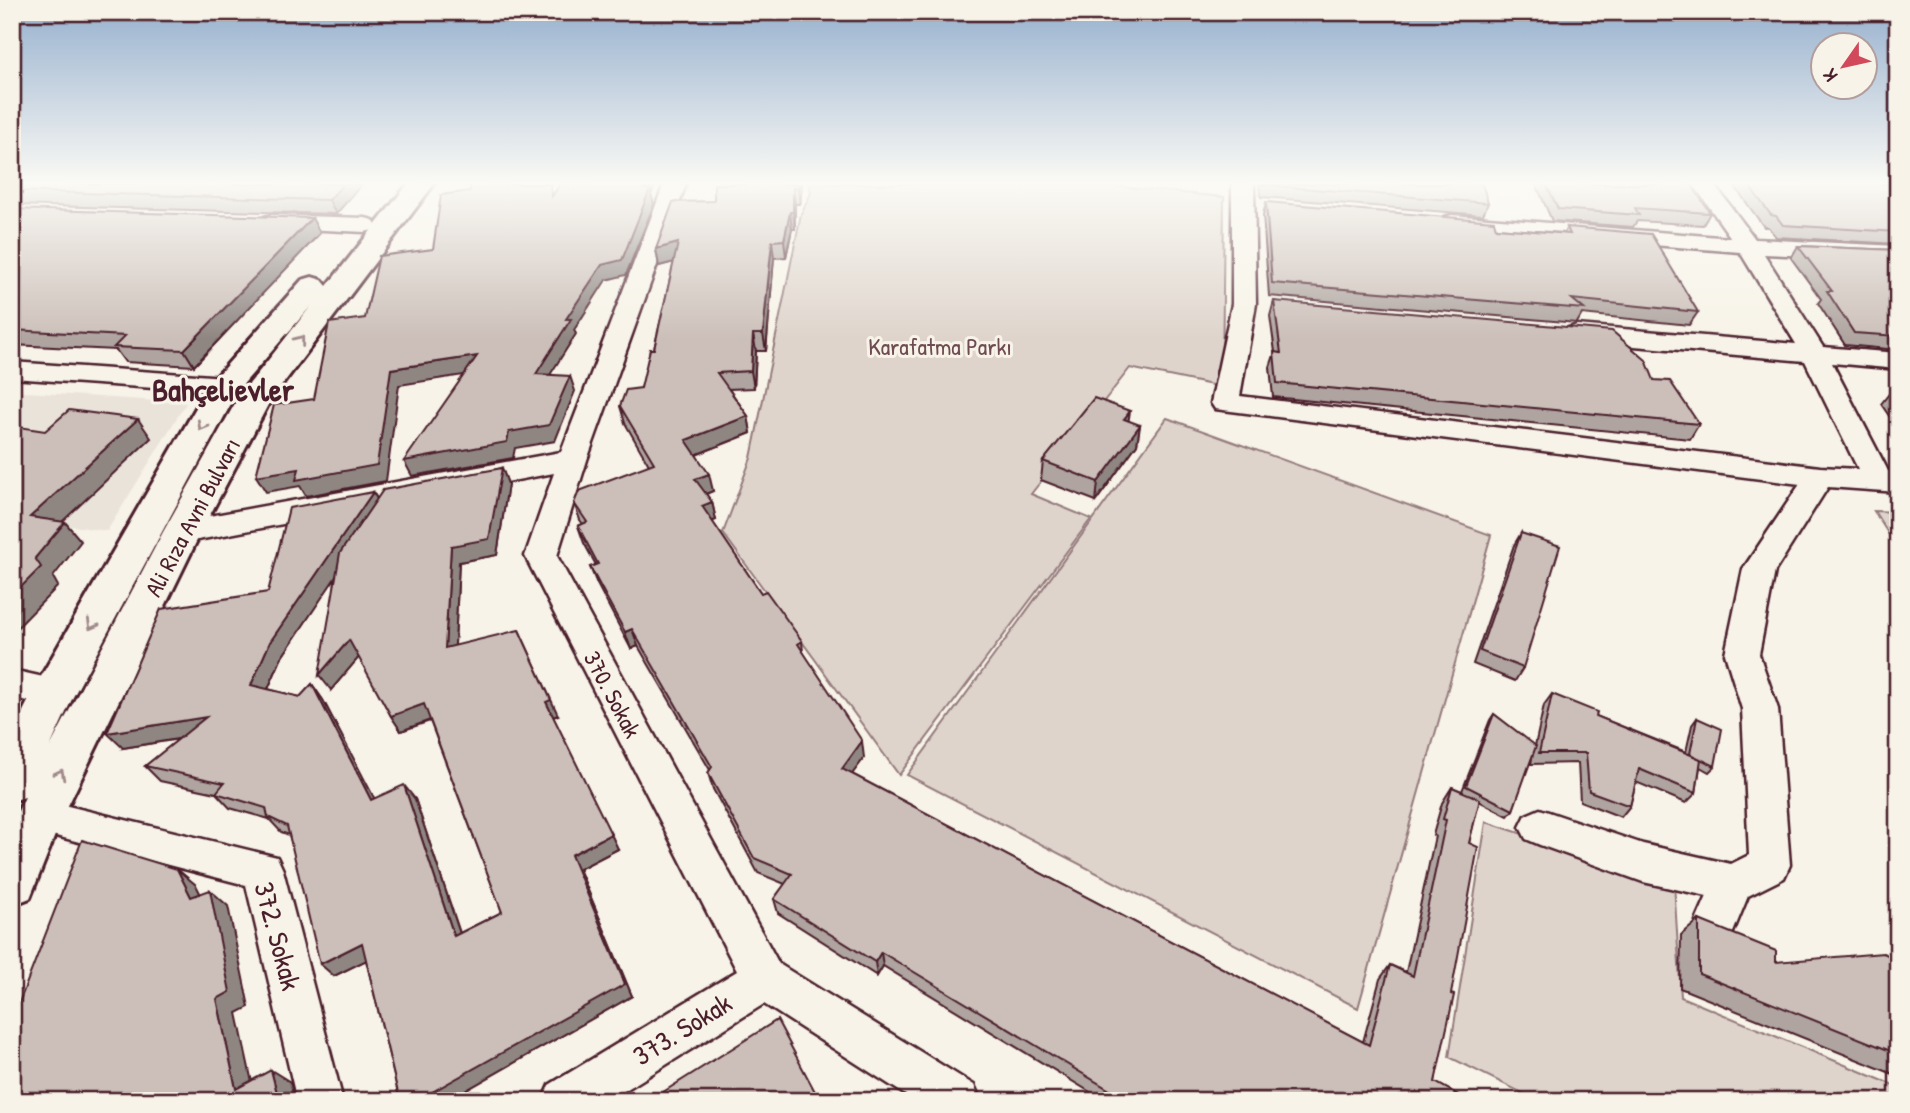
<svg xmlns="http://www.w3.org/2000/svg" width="1910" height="1113" viewBox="0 0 1910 1113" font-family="'Patrick Hand',sans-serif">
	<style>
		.built { fill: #eae3da }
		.green { fill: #ded4cc; stroke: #947a7c; stroke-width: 2 }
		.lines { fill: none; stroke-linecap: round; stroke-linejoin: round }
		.street-casing { stroke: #4a1f2b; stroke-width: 5 }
		.secondary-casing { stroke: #4a1f2b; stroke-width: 6 }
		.street { fill: #f7f3e8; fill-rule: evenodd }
		.secondary { fill: #f7f3e8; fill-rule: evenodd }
		.wall { fill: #afa49f; stroke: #4a1f2b; stroke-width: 2; fill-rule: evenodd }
		.shaded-wall { fill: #8f8682; stroke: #4a1f2b; stroke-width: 2 }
		.building { fill: #ccbfb9; stroke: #4a1f2b; stroke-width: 2 }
		.oneway { stroke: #a0898a }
		.labels { text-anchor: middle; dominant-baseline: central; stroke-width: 6; stroke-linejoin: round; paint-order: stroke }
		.park-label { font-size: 24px; fill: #6f4c53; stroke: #f7f3e8 }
		.street-label { font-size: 24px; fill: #4a1f2b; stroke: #f7f3e8 }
		.near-street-label { font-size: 28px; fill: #4a1f2b; stroke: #f7f3e8 }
		.district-label { font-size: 32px; font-weight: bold; fill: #4a1f2b; stroke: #f7f3e8 }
	</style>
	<rect width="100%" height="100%" fill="#f7f3e8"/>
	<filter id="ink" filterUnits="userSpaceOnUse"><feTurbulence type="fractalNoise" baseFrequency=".0143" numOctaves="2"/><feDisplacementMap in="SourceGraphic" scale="14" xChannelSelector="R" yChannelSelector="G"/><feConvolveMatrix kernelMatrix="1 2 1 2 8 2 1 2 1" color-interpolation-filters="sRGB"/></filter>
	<g filter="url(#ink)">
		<polygon class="built" points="12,391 186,403 107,531 12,517"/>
		<g class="green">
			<polygon points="809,184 1091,184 1224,197 1222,387 1130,368 1031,494 1091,519 899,775 723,533 751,458 801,214 811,193"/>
			<polygon points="1167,418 1491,535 1358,1008 907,775"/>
			<polygon points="1874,511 1898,512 1898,549"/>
			<polygon points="1486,822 1674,883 1681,997 1898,1087 1898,1101 1539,1101 1449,1057"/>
		</g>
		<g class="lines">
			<defs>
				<g id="street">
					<polygon points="664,184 686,184 587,460 557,556 779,964 974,1085 981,1101 915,1101 764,1004 608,1101 542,1101 549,1085 737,971 525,556 554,473 182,543 171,540 167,532 171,524 182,521 561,452"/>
					<polygon points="1232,184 1254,184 1256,304 1240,396 1820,467 1858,469 1805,361 1577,341 1568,338 1564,333 1568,328 1577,325 1796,344 1740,252 1452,229 1444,227 1441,222 1444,217 1452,215 1731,238 1693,184 1714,184 1755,239 1898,246 1898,260 1764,254 1823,347 1898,353 1898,369 1832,363 1888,471 1898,472 1898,492 1828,487 1775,571 1759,654 1778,709 1790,865 1784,878 1748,896 1732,935 1717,941 1702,935 1696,921 1707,896 1643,882 1540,845 1526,839 1520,827 1526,815 1540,809 1643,844 1731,864 1749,855 1742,709 1725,654 1743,569 1800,484 1215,409 1211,403 1232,304"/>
					<polygon points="272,215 365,218 373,220 376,225 373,230 365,232 264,227 261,222 264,217"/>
					<polygon points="12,362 225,377 234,379 238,385 234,391 225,393 12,378"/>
					<polygon points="12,670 66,682 72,692 66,702 54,706 12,698"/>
					<polygon points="39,799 277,857 283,870 343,1101 297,1101 246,885 25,828 20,816 25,804"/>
				</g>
				<path id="secondary" d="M408 184H434L270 401 201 532 61 820 30 898 12 905V823L25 797 12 801V733L39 680 209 385 302 280 312 277 322 280 327 286ZM311 306 238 398 163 532 50 747 73 697 239 389Z"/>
			</defs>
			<use href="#street" class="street-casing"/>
			<use href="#secondary" class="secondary-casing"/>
			<use href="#street" class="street"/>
			<use href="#secondary" class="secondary"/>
		</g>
		<g class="wall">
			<polygon points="12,184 362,184 336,214 12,205"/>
			<polygon points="802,184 800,204 795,204 795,229 792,229 786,257 774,258 766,351 756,351 754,388 729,389 748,416 751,433 696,455 713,491 706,494 712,502 716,520 712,521 761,593 802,641 803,652 864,758 852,774 1363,1042 1380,979 1390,965 1406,972 1435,836 1433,835 1442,803 1452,787 1462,791 1490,720 1494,714 1535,746 1544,705 1552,694 1596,716 1686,752 1692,725 1697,718 1715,766 1709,772 1700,767 1696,793 1686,803 1636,782 1630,806 1621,817 1580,801 1578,763 1531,764 1533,752 1513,810 1508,816 1479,801 1469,843 1435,1082 1469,1101 1105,1101 883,966 877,976 778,913 774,899 785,884 758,873 713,789 708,773 710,770 638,646 631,649 597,584 590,567 596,565 584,543 578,526 583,524 580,520 574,503 649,465 625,423 620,406 641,388 654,349 674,262 659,266 656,249 714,201"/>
			<polygon points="1259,184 1482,184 1488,203 1483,215 1261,197"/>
			<polygon points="1536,184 1691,184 1710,213 1703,225 1637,221 1633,227 1552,221"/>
			<polygon points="1733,184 1887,184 1898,197 1898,244 1776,237 1768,227 1764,227"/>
			<polygon points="1266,202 1496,228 1564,233 1567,227 1698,312 1689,325 1582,314 1577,323 1269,296 1263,215"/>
			<polygon points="12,209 320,233 194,366 125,362 116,350 12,345"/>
			<polygon points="1798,246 1898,250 1898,350 1845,345 1818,303 1821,299 1791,258"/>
			<polygon points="1274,301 1654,380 1699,424 1690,439 1273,397 1270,367 1275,352 1270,316"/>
			<polygon points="1896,385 1898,386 1898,429 1881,404"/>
			<polygon points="1140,425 1137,444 1096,501 1041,480 1043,461"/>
			<path d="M502 468 508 484 497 555 459 562 455 645 558 715 553 717 618 849 579 869 632 996 447 1101H400L366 960 334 976 289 835 281 832 269 819 230 808 216 793 160 781 145 766 179 739 123 748 268 592 373 492 377 499ZM335 577 331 690 359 657 391 716 401 731 430 721 502 912 460 933 415 799H374L323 700 312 684 300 697 268 689 282 657Z"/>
			<polygon points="1521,533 1523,668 1515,681 1473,664 1514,545"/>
			<polygon points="1699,920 1776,962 1898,959 1898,1076 1680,988 1681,935"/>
		</g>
		<g class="shaded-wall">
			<polygon points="343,184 362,184 336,214 329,200"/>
			<polygon points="646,184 654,184 655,187 651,194 654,204 626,275 606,280 574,330 576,334 541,389 536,374 566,319"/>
			<polygon points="799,184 802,184 800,204 798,188"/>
			<polygon points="793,188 795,204 795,229 793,212"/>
			<polygon points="790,212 792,229 786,257 784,240"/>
			<polygon points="312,218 320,233 194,366 184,350"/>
			<polygon points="772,241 774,258 766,351 763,334"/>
			<polygon points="678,243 682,260 659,266 656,249"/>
			<polygon points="753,334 756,351 754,388 751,371"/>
			<polygon points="477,356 483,372 399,385 386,481 306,496 300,486 266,492 256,476 391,369"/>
			<polygon points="570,376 575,391 555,441 515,448 513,458 412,476 404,461"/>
			<polygon points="1130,411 1127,430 1124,419"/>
			<polygon points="748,416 751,433 690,457 686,440"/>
			<polygon points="138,419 151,438 47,536 30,517"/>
			<polygon points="1140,425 1137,444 1096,501 1098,482"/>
			<polygon points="502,468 508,484 497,555 459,562 454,663 445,648 451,546"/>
			<polygon points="709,474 713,491 700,496 695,479"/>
			<polygon points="373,492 382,508 282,657 263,700 251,685 270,642"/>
			<polygon points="712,502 716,520 707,523 702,506"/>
			<polygon points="65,522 81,541 53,577 58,586 12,633 12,596 35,558"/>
			<polygon points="632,629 638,646 631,649 625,632"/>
			<polygon points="519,630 558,715 553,717 546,702"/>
			<polygon points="349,640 360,656 331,690 319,675"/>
			<polygon points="312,684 323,700 383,815 371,800"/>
			<polygon points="424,704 433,719 401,731 391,716"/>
			<polygon points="206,717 220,732 123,748 107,733"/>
			<polygon points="862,741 864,758 844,785 842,769"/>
			<polygon points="404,785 415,799 465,949 454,936"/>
			<polygon points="611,834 618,849 579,869 632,996 447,1101 416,1101 571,855"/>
			<polygon points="177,869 196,885 210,913 191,897"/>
			<polygon points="210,890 228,906 249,1007 237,1013 256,1101 236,1089 217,999"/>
			<polygon points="362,943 375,956 334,976 320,964"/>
			<polygon points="881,952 883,966 877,976 875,962"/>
			<polygon points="271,1070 290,1082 295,1101 279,1101"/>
		</g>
		<g class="building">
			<polygon points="12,184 343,184 329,200 12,191"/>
			<polygon points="470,184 550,184 552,196 560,184 646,184 644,189 650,189 622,260 602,265 566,319 571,319 536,374 570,376 549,425 509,432 507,442 404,461 477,356 391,369 377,465 296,480 299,469 256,476 274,405 314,399 329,323 365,318 379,256 433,249 441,195 470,191"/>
			<polygon points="714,184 799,184 798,188 793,188 793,212 790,212 784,240 772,241 763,334 753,334 751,371 717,373 748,416 686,440 709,474 695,479 712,502 702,506 761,593 766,591 802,641 798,644 862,741 842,769 1369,1045 1390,965 1413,976 1446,820 1443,819 1452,787 1480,799 1469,843 1478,847 1451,994 1454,995 1435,1082 1469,1101 1128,1101 881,952 875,962 774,899 792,874 754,858 708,773 712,767 632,629 625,632 590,567 598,564 578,526 587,522 574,503 579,491 654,463 620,406 626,390 641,388 650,349 654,349 678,243 656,249 673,202 714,201"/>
			<polygon points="1263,184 1482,184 1488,203 1263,185"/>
			<polygon points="1546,184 1691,184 1710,213 1635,208 1639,215 1558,209"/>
			<polygon points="1748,184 1887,184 1898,197 1898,232 1783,225 1776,216 1771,215"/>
			<polygon points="1266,202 1494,221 1496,228 1570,234 1567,227 1651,234 1698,312 1572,299 1584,309 1272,283"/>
			<polygon points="12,209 312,218 184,350 114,347 125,336 12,330"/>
			<polygon points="1798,246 1898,250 1898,336 1854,333 1827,291 1832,291"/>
			<polygon points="1274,301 1612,331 1646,360 1654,380 1670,381 1699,424 1277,383 1274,352 1281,353"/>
			<polygon points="1094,398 1130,411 1124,419 1140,425 1098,482 1043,461"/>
			<polygon points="69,410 138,419 30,517 65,522 35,558 41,567 12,596 12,426 45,431"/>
			<polygon points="502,468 489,539 451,546 445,648 519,630 551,700 546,702 611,834 571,855 625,984 416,1101 400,1101 362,943 320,964 287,826 268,817 266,808 216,793 224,783 145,766 206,717 107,733 161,609 268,592 289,508 373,492 270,642 251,685 300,697 312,684 371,800 404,785 454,936 502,912 424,704 391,716 349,640 319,675 340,553 383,490"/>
			<polygon points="1521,533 1560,546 1523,668 1480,651"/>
			<polygon points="1552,694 1597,712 1596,716 1701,759 1696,793 1639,769 1630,806 1589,791 1586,753 1539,753"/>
			<polygon points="1494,714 1536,746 1513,810 1466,786"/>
			<polygon points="1697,718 1722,729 1715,766 1690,754"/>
			<polygon points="82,840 177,869 191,897 210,890 230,992 217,999 236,1089 271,1070 279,1101 12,1101 12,1021"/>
			<polygon points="1699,920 1776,951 1776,962 1883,953 1898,959 1898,1054 1699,974"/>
			<polygon points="777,1020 820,1101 649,1101"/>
		</g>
		<defs><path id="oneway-chevron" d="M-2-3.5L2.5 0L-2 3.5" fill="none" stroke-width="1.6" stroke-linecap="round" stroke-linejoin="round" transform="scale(1.75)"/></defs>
		<g class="oneway">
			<use href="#oneway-chevron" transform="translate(300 340) rotate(-52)"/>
			<use href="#oneway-chevron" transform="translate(202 426) rotate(119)"/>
			<use href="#oneway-chevron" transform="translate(92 625) rotate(119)"/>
			<use href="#oneway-chevron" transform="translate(60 774) rotate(-63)"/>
		</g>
	</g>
	<linearGradient id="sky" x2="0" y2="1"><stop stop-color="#96b0ce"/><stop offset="0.54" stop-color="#fbfaf5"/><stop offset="1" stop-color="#fbfaf5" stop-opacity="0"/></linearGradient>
	<rect width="1910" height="339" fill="url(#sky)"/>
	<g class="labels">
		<g class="park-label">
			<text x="940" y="346">Karafatma Parkı</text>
		</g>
		<g class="street-label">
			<text transform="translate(192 517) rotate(-62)">Ali Rıza Avni Bulvarı</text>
			<text transform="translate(613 694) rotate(62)">370. Sokak</text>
		</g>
		<g class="near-street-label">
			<text transform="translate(278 936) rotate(75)">372. Sokak</text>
			<text transform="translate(682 1029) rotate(-32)">373. Sokak</text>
		</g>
		<g class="district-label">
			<text x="223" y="389">Bahçelievler</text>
		</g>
	</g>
	<rect width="1910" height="1113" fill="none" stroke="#f7f3e8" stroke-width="42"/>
	<rect x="21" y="21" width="1868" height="1071" fill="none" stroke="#4a1f2b" stroke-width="2.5" filter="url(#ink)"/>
	<g transform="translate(1844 66) rotate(236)"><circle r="33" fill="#f7f3e8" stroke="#b29e9c" stroke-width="2"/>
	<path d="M0-5L12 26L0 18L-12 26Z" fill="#d1495b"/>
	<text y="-10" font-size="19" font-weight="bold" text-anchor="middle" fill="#4a1f2b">K</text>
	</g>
</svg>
